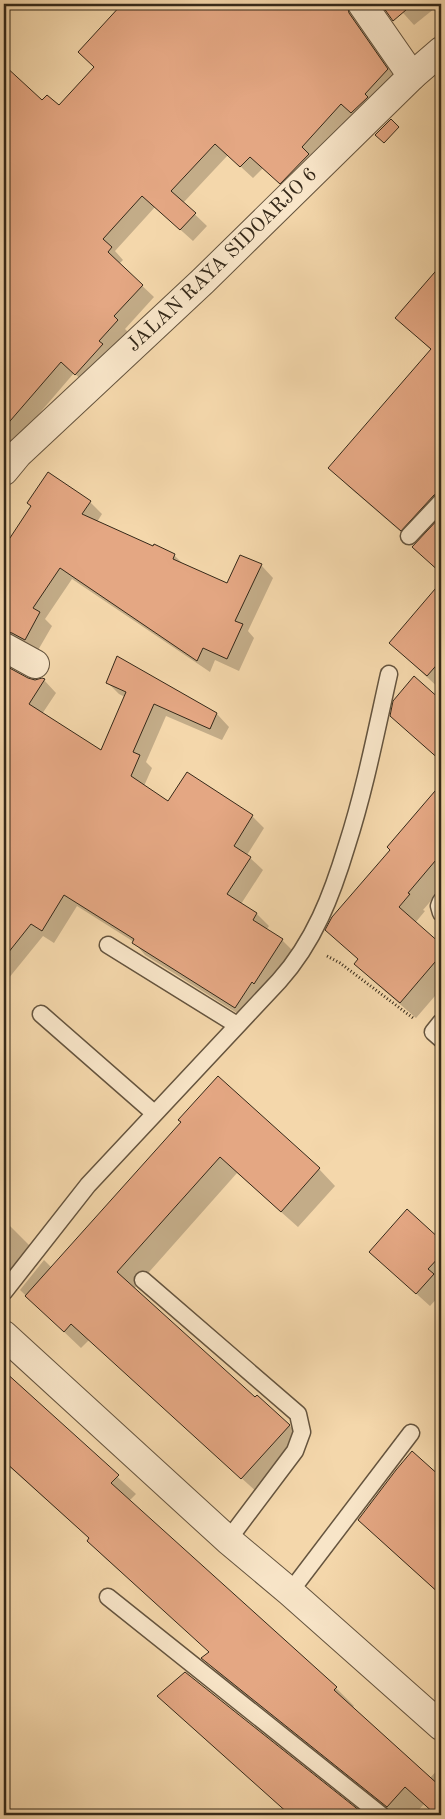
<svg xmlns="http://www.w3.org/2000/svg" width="445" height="1819" viewBox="0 0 445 1819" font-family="'Old Standard TT',serif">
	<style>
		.shadow { fill: #0003 }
		.building { fill: #e4a783; stroke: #352919 }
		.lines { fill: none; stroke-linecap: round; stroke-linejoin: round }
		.lane-casing { stroke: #65543e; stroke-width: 19 }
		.street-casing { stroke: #65543e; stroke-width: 30 }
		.path { stroke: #352919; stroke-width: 3; stroke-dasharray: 1 2.5; stroke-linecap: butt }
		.lane { stroke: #f8e5c8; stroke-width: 16 }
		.street { stroke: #f8e5c8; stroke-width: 28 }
		.labels { text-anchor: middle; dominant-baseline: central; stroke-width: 4; stroke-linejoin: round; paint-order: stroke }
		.street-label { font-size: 20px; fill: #352919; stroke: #f8e5c8 }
	</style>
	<rect width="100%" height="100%" fill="#f4d7ab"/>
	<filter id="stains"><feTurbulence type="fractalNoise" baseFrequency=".004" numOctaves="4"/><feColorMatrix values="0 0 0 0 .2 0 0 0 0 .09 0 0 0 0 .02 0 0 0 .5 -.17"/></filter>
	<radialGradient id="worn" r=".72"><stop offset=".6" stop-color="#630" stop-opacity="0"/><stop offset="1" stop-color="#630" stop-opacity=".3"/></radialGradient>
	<g class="shadow">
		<polygon points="123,4 342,4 358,19 399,82 293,195 263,168 253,178 228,155 183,203 207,226 193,241 155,207 115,251 123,260 119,264 154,297 125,329 129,333 88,386 74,373 13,444 4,435 4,152 14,140 4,131 4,67 43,102 59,107 95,67 79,52"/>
		<polygon points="395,4 440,4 414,25"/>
		<polygon points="441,267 441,574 414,547 416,545 349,487 330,468 431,350 397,318"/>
		<polygon points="48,474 90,502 102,514 97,522 153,548 174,555 185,566 228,585 261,565 273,578 248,631 254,638 239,671 215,660 210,672 72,579 45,619 52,626 37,652 4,650 4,549 32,507"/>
		<polygon points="441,584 441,690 390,643"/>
		<polygon points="118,658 217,714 229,727 222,740 166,716 146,762 152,768 144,786 169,802 252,816 264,828 247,855 263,870 241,904 257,914 269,926 266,930 282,940 294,952 248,1020 145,955 134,942 77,906 54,943 43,936 4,984 4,666 27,679 44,680 56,693 42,714 101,751 125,697 119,694 107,682"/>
		<polygon points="414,678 441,702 441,761 391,716"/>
		<polygon points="441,786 441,889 423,910 425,911 415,923 441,946 441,989 416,1018 372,980 356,964 359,960 327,930 391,850 389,847"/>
		<polygon points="183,1122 319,1169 335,1186 298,1227 237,1173 134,1289 255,1399 289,1425 306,1442 259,1494 89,1340 81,1348 20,1290 44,1260 52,1268"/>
		<polygon points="407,1211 441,1242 441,1294 430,1306 370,1252"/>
		<polygon points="4,1220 38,1254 4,1297"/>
		<polygon points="4,1373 136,1494 129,1501 336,1688 354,1706 352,1708 430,1778 441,1766 441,1815 436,1815 424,1804 414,1815 395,1815 221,1676 203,1658 210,1652 106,1559 88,1541 90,1539 4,1462"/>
		<polygon points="412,1453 441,1479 441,1595 377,1537"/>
		<polygon points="185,1673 363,1815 290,1815 176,1713"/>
	</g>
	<g class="building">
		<polygon points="122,4 347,4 349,13 388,69 365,94 368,97 351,113 341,104 302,147 309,154 280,184 250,157 240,167 215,144 171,191 196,213 180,230 142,196 103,239 112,247 108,252 143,285 114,316 118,320 99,341 103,344 75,375 61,362 4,428 4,65 42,100 47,95 59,105 94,67 78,52"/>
		<polygon points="381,4 413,4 393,21"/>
		<polygon points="391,119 399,127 384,143 375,135"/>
		<polygon points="441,265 441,492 434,495 401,531 328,468 431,349 395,318"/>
		<polygon points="48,472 91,501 82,514 153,546 154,544 175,554 173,559 227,583 240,555 262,564 235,621 243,624 227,659 203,648 197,661 60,568 33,608 40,612 25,640 12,633 4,631 4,547 31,506 27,503"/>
		<polygon points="441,516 441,573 412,547"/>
		<polygon points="441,582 441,660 427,676 389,643"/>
		<polygon points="117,656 217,713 210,729 154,704 133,752 140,755 131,776 168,801 187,772 253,815 234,846 251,857 227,894 257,913 253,920 283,939 254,984 252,982 235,1008 132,943 134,939 64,895 42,931 31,924 4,958 4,665 28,678 35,680 42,678 45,679 29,704 101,750 126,692 106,683"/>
		<polygon points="414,676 441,700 441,761 390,716 393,701"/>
		<polygon points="441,784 441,854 408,893 410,894 399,907 441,944 441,955 400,1003 354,964 358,959 325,930 332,917 390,850 387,847"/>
		<polygon points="218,1076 320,1168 281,1212 220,1157 117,1272 255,1397 257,1395 290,1425 241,1479 71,1324 64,1332 25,1296 181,1122 178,1120"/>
		<polygon points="407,1209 441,1240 441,1255 428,1269 434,1274 416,1294 369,1252"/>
		<polygon points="4,1371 119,1475 111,1483 337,1687 334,1690 441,1787 441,1815 436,1815 405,1787 387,1807 201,1658 209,1652 87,1541 89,1538 4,1461"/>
		<polygon points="412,1451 441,1477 441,1595 358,1520 396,1470"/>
		<polygon points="185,1672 365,1815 290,1815 157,1696"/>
	</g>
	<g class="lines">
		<defs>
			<g id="lane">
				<polyline points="409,536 441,502"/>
				<polyline points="441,901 439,906 441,913"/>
				<polyline points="108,945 237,1025"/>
				<polyline points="41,1014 154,1113"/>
				<polyline points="441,1022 433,1032 441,1039"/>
				<polyline points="143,1280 298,1414 302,1432 295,1451 228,1540"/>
				<path d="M4 1292 88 1185 279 981C314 942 332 895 347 845 365 789 376 732 389 674"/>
				<polyline points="290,1592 411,1433"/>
				<polyline points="108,1597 381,1815"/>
			</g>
			<g id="street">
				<polyline points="362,4 412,76"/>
				<path id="s1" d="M4 471 18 454 203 281 412 76 441 51"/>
				<polyline points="4,647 35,664"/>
				<polyline points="4,1335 228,1540 290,1592 441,1726"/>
			</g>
		</defs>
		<use href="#lane" class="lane-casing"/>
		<use href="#street" class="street-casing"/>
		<polyline class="path" points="327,956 340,963 413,1018"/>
		<use href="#lane" class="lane"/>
		<use href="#street" class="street"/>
	</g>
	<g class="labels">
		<g class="street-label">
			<text stroke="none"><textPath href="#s1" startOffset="304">JALAN RAYA SIDOARJO 6</textPath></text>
		</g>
	</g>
	<rect width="445" height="1819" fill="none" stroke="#f4d7ab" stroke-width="20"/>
	<rect x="5" y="5" width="435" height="1809" fill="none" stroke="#352919" stroke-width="2.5"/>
	<rect x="10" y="10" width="425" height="1799" fill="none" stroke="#352919"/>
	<rect width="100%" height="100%" filter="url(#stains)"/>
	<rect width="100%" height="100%" fill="url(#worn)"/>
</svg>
